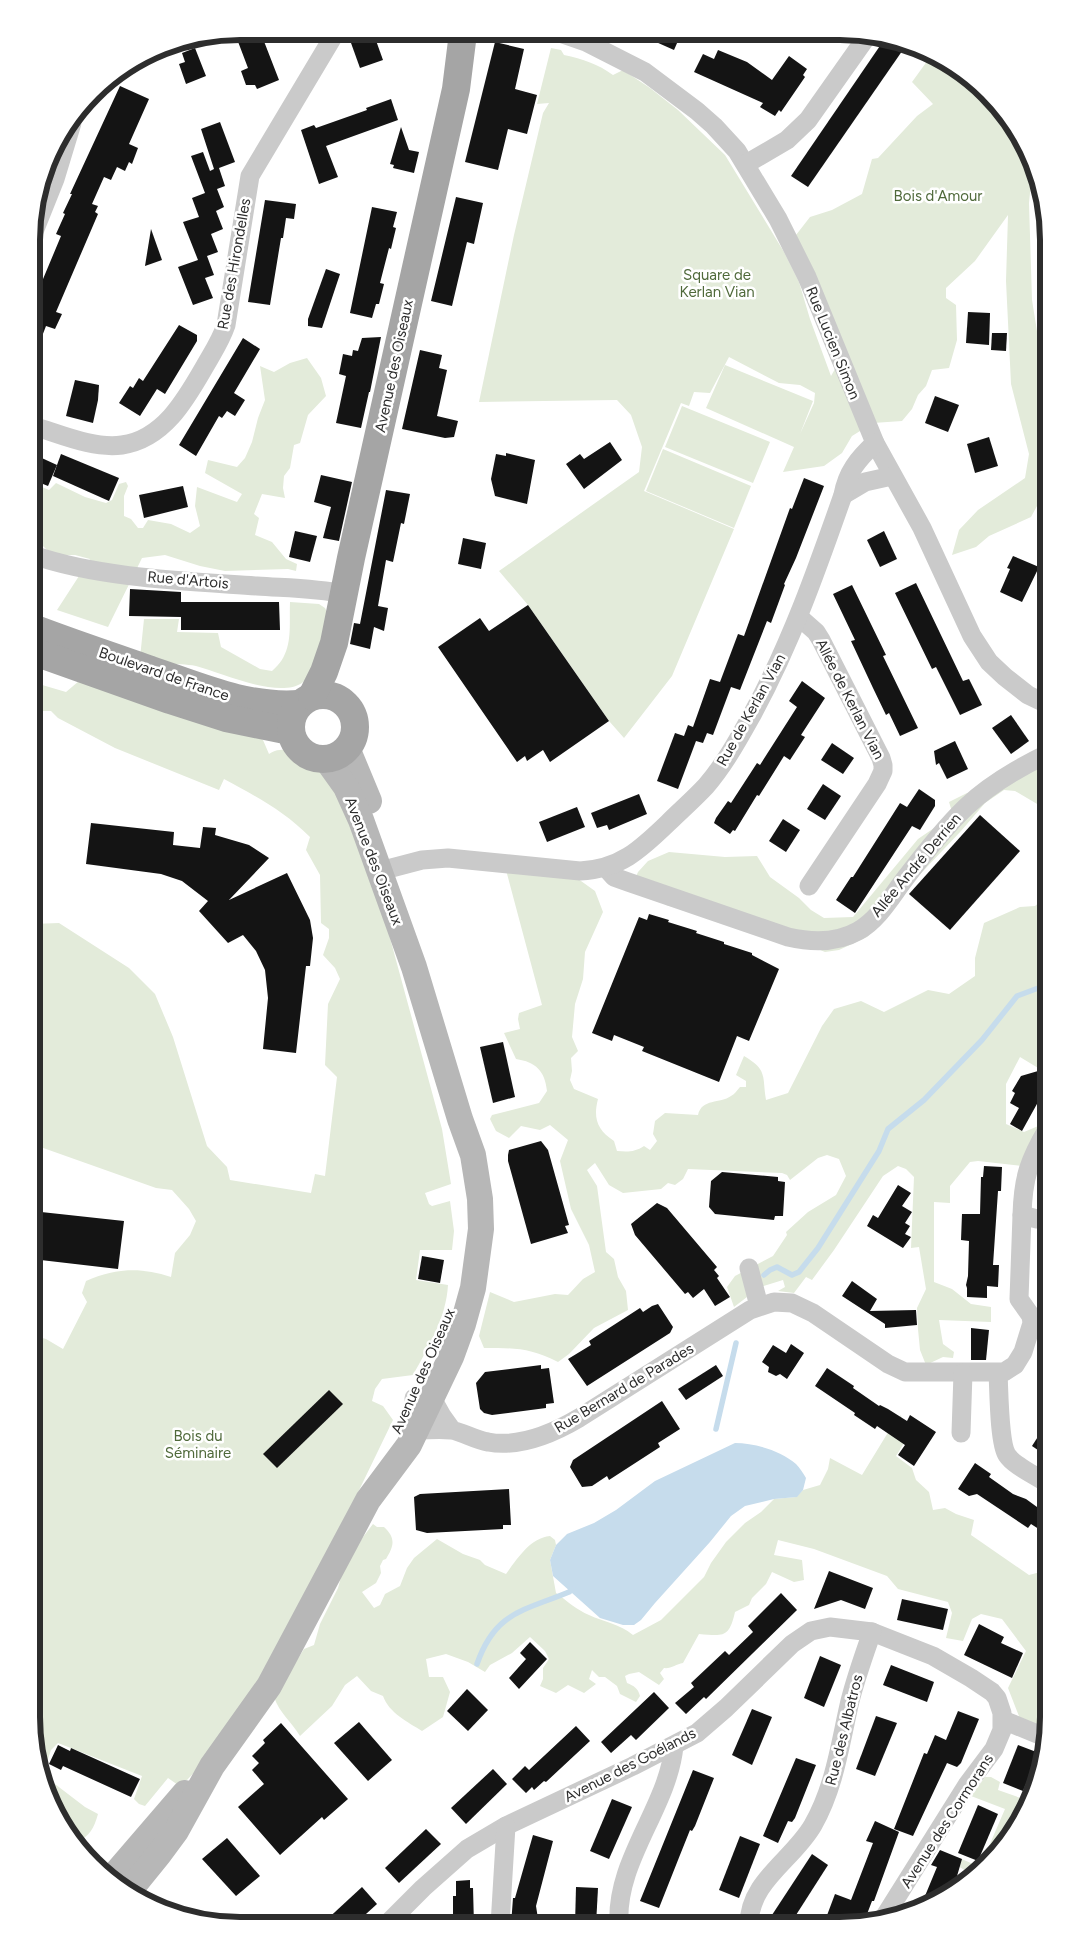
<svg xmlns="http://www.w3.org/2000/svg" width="1080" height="1957" viewBox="0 0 1080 1957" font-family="Figtree,sans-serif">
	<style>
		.green { fill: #e3ebda }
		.water { fill: #c6dcec }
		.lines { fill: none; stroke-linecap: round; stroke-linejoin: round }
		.stream { stroke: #c6dcec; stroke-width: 5.5 }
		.building { fill: #141414 }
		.minor { stroke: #cacaca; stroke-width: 19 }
		.secondary { stroke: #b7b7b7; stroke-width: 26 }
		.primary { stroke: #a5a5a5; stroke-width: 28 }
		.labels { text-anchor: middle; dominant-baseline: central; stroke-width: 5; stroke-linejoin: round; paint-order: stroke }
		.park-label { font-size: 15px; fill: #4f693a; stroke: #fff }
		.street-label { font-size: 15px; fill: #2d2d2d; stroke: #fff }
		.rim { fill: none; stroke: #2d2d2d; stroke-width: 6 }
	</style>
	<rect width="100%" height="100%" fill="#fff"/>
	<g class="green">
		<path d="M551 48 561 50 564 55C583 59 598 64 613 75L623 70 650 88 678 110 725 155 784 252 799 282 810 319 831 376 844 353 796 235 810 217 832 210 862 194 872 159 878 158 917 116 933 104 912 82 933 53 977 83 1013 124 1033 162 1029 203 1032 300 1049 406V543L1037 506 1031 517 989 536 976 547 952 555 959 530 978 510 1025 478 1029 454 1011 384 1006 281 1008 215 975 261 946 288V298L956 305 957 340 949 368 932 370 926 386 918 395 912 409 902 421 873 423 852 436 842 453 824 466 783 472 794 447 706 408 725 365 813 401 800 434 814 403 815 393 800 385 779 383 729 357 710 393 694 392 689 406 681 403 644 491 734 529 672 676 624 738 609 721 528 605 499 571 639 472 642 447 631 415 617 400 479 402 514 235 543 113 549 103 537 104Z"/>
		<polygon points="307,358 321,378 326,396 308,415 300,443 294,445 290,468 284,476 283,488 285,498 262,494 254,514 259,518 255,535 272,542 286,559 297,564 296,571 288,569 225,571 200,566 165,555 142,558 108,627 57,610 90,559 75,555 52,555 42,545 33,542 33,483 49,490 56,483 85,497 106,503 112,500 119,484 126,482 128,486 124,496 124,516 131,519 138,528 143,528 148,520 171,524 190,533 200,526 195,506 197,487 237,502 242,494 205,473 208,460 237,467 245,458 252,442 258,418 265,400 260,366 274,372 290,363"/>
		<polygon points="682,406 770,442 753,483 665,447"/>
		<polygon points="663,449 751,486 734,528 646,491"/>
		<path d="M290 602 319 604 325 608 327 612C322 631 319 671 302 683 278 699 222 673 196 666 176 662 159 667 140 658L144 619H179L177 632 218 633 221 647 260 669 272 671C294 653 289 628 290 602Z"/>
		<path d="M79 681 251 730 263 740 269 754C272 752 276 750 280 750 290 748 313 763 324 767L334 784 378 894 442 1129 451 1184 425 1193 429 1204 432 1206 450 1201 454 1231 452 1250H420L416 1280 448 1285C446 1318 429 1346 413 1375L382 1379 375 1389 372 1401 383 1406 393 1420 290 1633 208 1758 187 1780 178 1785 168 1778 145 1806 139 1804 134 1799 142 1776 58 1743 51 1750 46 1765 51 1771V1781L85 1807 98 1814C94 1828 90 1836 77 1842L67 1833 42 1784 31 1717 32 1335 46 1339 63 1349 87 1302 82 1293 86 1281C115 1268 141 1267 171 1277L175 1253 190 1235 196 1221 189 1209 172 1190 156 1188 32 1144V924L59 923 129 968 155 994 173 1037 207 1146 227 1167 230 1180 311 1193 315 1174 325 1176 337 1077 325 1065 328 1004 340 979 335 968 323 955 329 938V929L321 923 320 875 306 850 310 837C283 810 257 797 224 779L219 790 115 748 58 718 51 711H32V682L66 692Z"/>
		<polygon points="1049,752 1049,811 1015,791 1004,790 985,803 961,831 907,888 886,916 867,937 839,950 825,952 808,945 666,905 634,881 638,872 648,861 669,852 725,857 757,856 770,877 799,898 811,910 824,918 853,917 918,839 953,815 949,802 967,793 979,790"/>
		<path d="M506 870 574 876 595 891 603 912 585 952 583 979 575 1004 572 1037 578 1051 571 1058 572 1071 570 1080 574 1089 598 1099C593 1118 597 1130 614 1141L617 1151C628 1152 635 1152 644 1146L650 1150 657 1141 653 1134 655 1121 665 1113 698 1115C702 1098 720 1104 731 1096 735 1094 737 1090 740 1087H746V1081L736 1075 744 1056C768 1070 762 1076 766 1100L788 1093 822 1026 834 1009 861 1001 884 1012 928 990 949 994 975 976V958L984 923 1020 907 1035 906 1046 897 1049 891V1023L1041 1030 1048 1052V1074L1020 1057 1006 1084V1124L1024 1132 1043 1124 1022 1166 978 1161 970 1162 950 1186V1203L934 1202V1282L952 1289 971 1304 991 1307V1322L939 1320 943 1344 954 1352 953 1358 943 1357 926 1365 920 1350 918 1329 917 1308 926 1289 919 1247 911 1248 914 1177 906 1169 898 1166 883 1176 834 1250 812 1280 806 1277 794 1293 778 1291 785 1287 783 1280 760 1287 734 1307 727 1287 735 1276 773 1256 787 1235 786 1232 808 1212 836 1195 846 1176 839 1159 827 1155 818 1158 790 1180 787 1175 782 1173 688 1169 683 1179 675 1185 668 1183 661 1189 623 1193 609 1185 595 1163 587 1170 597 1186 606 1252 614 1259 618 1277 626 1291 628 1310 594 1328 569 1354 558 1362C530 1348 515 1348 484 1348L479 1336 490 1292 514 1302 555 1294 568 1295 583 1279 595 1272 589 1245 571 1209 560 1161 568 1140 550 1125 540 1130 521 1126 509 1138 496 1131 490 1119 492 1115 539 1103 547 1091C545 1071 536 1062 516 1059L504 1033 520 1029 518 1019 519 1013 542 1005Z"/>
		<path d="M901 1415 904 1443 896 1456 912 1468 916 1480 929 1492 933 1510 945 1508 956 1514 974 1520 971 1535 1029 1575 1048 1570V1731L1022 1724 1008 1688 1026 1651 1002 1619 981 1614 972 1619 963 1641 946 1638 952 1613 948 1602 898 1589 887 1576 814 1549 778 1540 774 1555 802 1560 804 1580 794 1582 772 1572 766 1584 752 1598 749 1605 735 1612C729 1638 724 1636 699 1634L683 1663C676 1664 671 1669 664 1668L660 1673 664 1679 659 1685 639 1672 629 1674 625 1676 627 1683C634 1686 638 1688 640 1696L636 1702 620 1694 617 1686 605 1677H599L592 1670 589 1679 596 1684 584 1693 568 1685 556 1693 540 1686 543 1679V1668L549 1659 545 1651 530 1637 512 1653 490 1665 485 1672 468 1662 446 1654 426 1659 429 1677H443L450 1692 443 1717 422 1731C408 1722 389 1713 383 1696L371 1691 357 1676 345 1685 332 1706 300 1736C291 1721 280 1714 274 1697L304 1649 314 1645 320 1624 338 1588 343 1570 363 1537 373 1524 377 1527H384C396 1538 394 1546 386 1559L383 1560 380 1566 381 1573 376 1583 362 1592 374 1608 380 1605 385 1594 400 1586 407 1568 414 1558 437 1539 463 1554 480 1560 485 1565 506 1574C517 1559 530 1538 550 1536L555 1540 556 1545 550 1560 556 1593C567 1601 577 1610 589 1615 604 1622 620 1624 633 1635L661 1620 704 1577 711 1563 726 1542 745 1523 761 1512 774 1499 796 1497 803 1490 820 1485 828 1469 830 1458 862 1475 895 1421Z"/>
		<polygon points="985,1777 991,1777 1000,1782 998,1790 1029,1801 1006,1844 971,1879 969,1873 955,1864 957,1857 980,1867 1005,1809 971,1796"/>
	</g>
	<path class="water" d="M735 1443C755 1443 781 1451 796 1464 800 1468 803 1473 806 1478L803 1490 797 1497 774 1499 745 1506 731 1516 710 1542 655 1603 641 1620 634 1625H623L600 1618 553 1576 550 1560 556 1545 567 1534 594 1523 616 1510 655 1481Z"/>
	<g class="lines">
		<g class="stream">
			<polyline points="764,1275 770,1270 777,1267 792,1275 799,1272 818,1248 879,1151 888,1129 924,1100 982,1040 1017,996 1049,984"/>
			<polyline points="716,1429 736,1343"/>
			<path d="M477 1664C495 1612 523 1611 569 1592L573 1589"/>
		</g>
	</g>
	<g class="building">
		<polygon points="260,31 279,80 257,89 255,85 246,85 241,71 248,68 237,39"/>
		<polygon points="638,34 681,34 674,50"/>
		<polygon points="374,35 383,60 360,68 351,43"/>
		<polygon points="886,37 907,44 808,187 791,176"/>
		<polygon points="495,42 524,49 515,89 537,95 527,134 508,129 498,170 465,162"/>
		<polygon points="195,48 206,76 186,84 179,64 185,62 182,53"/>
		<polygon points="718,50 747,62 772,80 789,56 807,69 803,75 805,77 781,112 779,110 775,116 760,107 763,103 694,72 703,54 714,59"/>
		<polygon points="120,86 149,99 129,144 138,148 132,164 129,162 125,171 117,167 111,180 104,177 92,204 98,206 95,212 98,214 56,312 62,314 55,329 46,326 34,357 33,357 33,303 61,236 56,234 65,214 63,213 72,194 70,194"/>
		<polygon points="391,99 398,120 326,146 338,177 319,184 301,130 314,125 316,128 367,110 366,108"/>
		<polygon points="220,122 235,162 219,168 225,186 217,189 224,207 216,211 223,229 211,234 218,252 207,256 214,275 205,278 213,298 193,305 178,267 198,260 183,222 199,217 192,198 205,193 191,156 203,152 210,171 214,169 201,129"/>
		<polygon points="401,127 409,150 419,152 414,173 393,168 394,165 390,164"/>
		<polygon points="456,197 483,203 474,244 467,242 452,306 431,301"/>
		<polygon points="265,200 296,204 294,219 286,218 283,238 281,238 270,305 248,302"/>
		<polygon points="372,207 397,212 393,227 396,228 391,249 389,248 380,283 384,284 379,304 376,304 372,318 350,313"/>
		<polygon points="151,229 162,260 145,266"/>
		<polygon points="326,269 340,274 322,328 308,326 308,319"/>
		<polygon points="968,312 990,313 989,345 966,343"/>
		<polygon points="179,325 197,335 197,341 165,394 157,389 140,416 119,403 130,386 133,388 139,378 143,381"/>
		<polygon points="992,333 1007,333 1006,351 991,350"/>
		<polygon points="381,337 370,392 369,392 361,428 336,423 346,376 339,374 343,354 352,356 353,350 358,351 362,338"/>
		<polygon points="243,338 260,349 234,393 245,400 235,416 227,411 222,418 219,416 196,456 179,445"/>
		<polygon points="420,350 442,355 439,368 447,370 437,416 458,421 454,437 445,438 402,429"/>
		<polygon points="75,380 99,385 98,400 93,423 66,416"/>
		<polygon points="935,396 959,405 948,432 925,423"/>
		<polygon points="989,437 998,466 975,473 967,444"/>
		<polygon points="610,442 622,460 584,489 566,464 580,454 584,459"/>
		<polygon points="506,453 535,460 527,504 495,496 491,479 496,454 506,456"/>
		<polygon points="33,454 57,465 48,486 33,480"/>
		<polygon points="61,454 119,478 109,501 53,476"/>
		<polygon points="321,475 352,482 339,541 323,538 331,507 314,502"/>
		<polygon points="804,478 824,486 796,558 784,584 785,585 771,623 767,621 740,690 731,687 713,735 707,733 703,743 696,741 678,789 657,781 675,733 684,736 688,725 693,727 710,679 720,682 738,634 744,636 790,508 792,509"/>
		<polygon points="183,486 188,507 144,518 139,495"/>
		<polygon points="386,490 410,494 404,524 401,523 393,562 386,560 378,606 388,608 384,631 374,627 370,649 350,644 354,623 360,624"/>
		<polygon points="295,531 317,536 310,562 289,557"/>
		<polygon points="884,531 897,559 880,567 867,540"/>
		<polygon points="463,538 486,543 481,569 458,564"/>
		<polygon points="1013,556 1039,567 1022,602 1000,592 1010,569 1007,568"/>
		<polygon points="916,583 963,681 969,679 982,705 960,715 936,667 932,669 895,593"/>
		<polygon points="852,585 886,655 883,656 918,728 900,736 889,713 886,715 873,688 851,641 855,640 833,594"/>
		<polygon points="130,589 181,592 181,602 279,602 280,630 181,630 181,617 129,616"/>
		<polygon points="528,605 609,721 550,762 543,750 527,761 525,756 517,762 438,647 480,618 489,631"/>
		<polygon points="802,681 825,698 801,735 805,737 790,760 784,756 759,796 757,795 735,831 733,830 730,834 714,823 716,818 728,801 731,803 757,763 760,765 797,707 789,701"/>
		<polygon points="1011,715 1029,741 1011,754 992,728"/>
		<polygon points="955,741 968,769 947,779 939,763 936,765 934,751"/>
		<polygon points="832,743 854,758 843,774 821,760"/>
		<polygon points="823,784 841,796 825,820 807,809"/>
		<polygon points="919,789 935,800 935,806 920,830 912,826 855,913 836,900 851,877 853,877 900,803 907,807"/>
		<polygon points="639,794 647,814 609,830 607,825 597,828 591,813"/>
		<polygon points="577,807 585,827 547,842 539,822"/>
		<polygon points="980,815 1020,851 950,930 909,894"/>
		<polygon points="783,819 800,830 786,852 769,841"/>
		<polygon points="91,823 174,832 173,845 200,848 203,827 216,828 215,835 249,845 269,858 229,900 287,873 310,920 313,938 310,966 306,966 296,1053 263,1049 268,998 265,970 256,951 243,935 228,943 199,911 208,901 182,881 161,874 86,864"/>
		<polygon points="649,914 669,920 668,922 697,931 696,933 724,942 724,944 752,953 752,955 779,969 749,1041 737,1036 719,1082 642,1051 644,1047 614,1035 612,1041 592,1033 639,917 647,920"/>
		<polygon points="503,1042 515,1097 493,1103 480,1047"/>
		<polygon points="1038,1071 1047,1076 1044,1082 1048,1084 1022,1131 1010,1124 1019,1108 1010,1103 1015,1093 1012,1091 1021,1076"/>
		<polygon points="541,1141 548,1150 569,1225 565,1226 568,1233 531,1244 508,1161 508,1155 509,1150"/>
		<polygon points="984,1166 1002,1167 1001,1191 998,1191 993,1265 999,1265 998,1287 987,1286 987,1298 967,1297 967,1288 966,1285 968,1276 969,1241 961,1240 962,1214 980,1214 981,1177 983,1177"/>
		<polygon points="722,1172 778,1177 778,1181 785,1182 783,1216 775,1216 774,1220 715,1214 709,1207 711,1181"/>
		<polygon points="898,1185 911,1193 902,1206 912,1212 905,1223 910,1226 905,1234 911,1237 903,1248 867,1226 873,1215 878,1218"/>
		<polygon points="657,1203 667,1208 717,1267 714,1270 719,1276 717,1278 730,1297 715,1306 704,1289 693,1298 688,1292 685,1294 635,1235 631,1224"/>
		<polygon points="32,1211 124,1221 118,1269 32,1259"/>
		<polygon points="422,1256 444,1260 440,1283 418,1279"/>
		<polygon points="852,1281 877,1299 870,1311 916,1310 917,1325 885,1328 885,1324 842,1296"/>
		<polygon points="658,1304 673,1327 670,1333 587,1386 568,1359 591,1345 589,1341 640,1308 643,1312 652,1306"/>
		<polygon points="971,1328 989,1330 986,1360 971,1360"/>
		<polygon points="791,1344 804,1353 787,1379 780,1374 776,1376 768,1372 769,1367 762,1362 773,1345 786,1353"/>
		<polygon points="541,1365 541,1369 549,1368 554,1403 546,1404 546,1408 492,1415 484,1413 480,1409 476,1383 485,1372"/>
		<polygon points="716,1365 723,1376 686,1400 678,1389"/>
		<polygon points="827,1368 854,1386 853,1388 879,1406 880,1405 888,1409 907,1421 910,1415 936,1432 914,1466 898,1455 905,1445 877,1426 875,1429 854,1415 855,1413 815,1386"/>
		<polygon points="329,1390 343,1404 277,1468 263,1454"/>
		<polygon points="662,1401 680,1429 658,1443 660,1447 609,1480 607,1476 592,1486 582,1487 570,1467 573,1460"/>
		<polygon points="1048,1421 1048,1457 1032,1446"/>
		<polygon points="975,1463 991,1474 989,1477 1013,1494 1026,1499 1048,1515 1048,1535 1031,1524 1028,1528 977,1494 969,1496 958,1489"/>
		<polygon points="509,1489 511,1525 503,1525 503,1529 427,1533 416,1530 414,1497 420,1494"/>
		<polygon points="829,1571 873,1588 865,1609 841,1600 814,1609"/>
		<polygon points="781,1593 797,1610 706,1699 704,1697 686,1714 675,1703 694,1687 691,1683 725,1651 729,1655 753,1632 748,1626"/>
		<polygon points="902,1599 948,1609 943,1630 897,1620"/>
		<polygon points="979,1624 1004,1637 1001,1643 1023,1653 1012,1678 964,1655"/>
		<polygon points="530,1642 547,1659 519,1689 509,1678 526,1659 520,1653"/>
		<polygon points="820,1656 841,1665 824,1707 804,1698"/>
		<polygon points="891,1665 934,1682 927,1702 883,1685"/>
		<polygon points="467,1689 488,1710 468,1731 447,1711"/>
		<polygon points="654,1692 669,1708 636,1740 631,1735 611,1753 601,1742"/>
		<polygon points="752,1709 772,1717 752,1765 732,1755"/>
		<polygon points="958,1711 979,1719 961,1763 957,1767 947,1763 913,1836 894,1829 924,1753 927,1754 935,1735 946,1740"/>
		<polygon points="876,1716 897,1723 875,1776 856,1769"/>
		<polygon points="359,1722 392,1760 368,1781 334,1743"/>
		<polygon points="281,1723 348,1799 324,1820 322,1817 280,1855 238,1807 264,1784 252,1770 259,1763 252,1756 265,1743 263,1740"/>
		<polygon points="576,1726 590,1741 546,1782 544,1781 534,1790 532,1787 526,1793 512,1779 525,1766 529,1770"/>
		<polygon points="58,1745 70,1751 71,1748 140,1779 131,1797 63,1766 61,1770 49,1764"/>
		<polygon points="1018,1745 1039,1753 1023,1791 1003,1783"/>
		<polygon points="796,1758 816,1765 795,1818 792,1822 788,1821 778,1843 763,1836"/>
		<polygon points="493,1769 507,1784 466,1824 451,1808"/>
		<polygon points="693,1770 714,1778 695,1826 692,1831 690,1830 680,1855 659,1908 640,1901"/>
		<polygon points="612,1799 632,1807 609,1859 590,1851"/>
		<polygon points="978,1805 998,1814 978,1861 958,1853"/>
		<polygon points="875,1821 899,1832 874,1901 872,1901 864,1922 840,1926 823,1926 835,1894 851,1900 873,1843 866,1841"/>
		<polygon points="426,1829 441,1844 399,1883 385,1868"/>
		<polygon points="533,1835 553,1841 536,1906 539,1925 511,1925 513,1898 515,1898"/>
		<polygon points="740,1836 760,1844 739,1898 719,1890"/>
		<polygon points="227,1838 260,1876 236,1896 202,1859"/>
		<polygon points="940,1850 962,1859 955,1883 952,1891 920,1908 937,1867 931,1865"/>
		<polygon points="812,1854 828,1865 789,1926 787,1926 772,1915"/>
		<polygon points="470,1880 470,1888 473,1888 474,1925 453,1925 453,1896 456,1896 456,1881"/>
		<polygon points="362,1887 377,1904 355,1924 322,1924"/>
		<polygon points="576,1887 598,1888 596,1925 575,1925"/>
	</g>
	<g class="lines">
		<g class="minor">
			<polyline points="560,33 586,42 645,72 697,111 714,126 737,151 778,219 807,277 875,443 922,528 972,636 989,662 1005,677 1028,695 1049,705"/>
			<polyline points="746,164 787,140 808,120 868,35"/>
			<polyline points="33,234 55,179 72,123"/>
			<path d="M33 426C60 434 93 449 122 445 164 439 186 399 205 366 213 352 221 340 226 325L250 176 336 32"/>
			<polyline points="843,495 865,482 892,476"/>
			<path d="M33 555C99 578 186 581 257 586 286 588 316 588 344 594"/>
			<polyline points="799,617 816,632 821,640 881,758 883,765 883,771 877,784 809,886"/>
			<path d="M606 868 614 877 628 882 788 937C810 942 837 943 858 931 878 920 891 897 904 880 923 855 943 829 966 807 990 784 1018 768 1049 753"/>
			<path d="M380 871 422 860 448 858 580 871C620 869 640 850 668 823 680 811 694 799 706 786 725 764 739 738 753 713 791 643 817 569 843 495 847 472 858 459 875 443"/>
			<path d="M1022 1215C1023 1178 1029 1160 1048 1128"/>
			<polyline points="749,1268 759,1306"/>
			<path d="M998 1373C999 1389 999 1443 1007 1455 1014 1466 1037 1476 1048 1484"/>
			<path d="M452 1430 442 1416 432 1398H414L416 1430C428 1430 440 1429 451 1430 463 1432 475 1440 488 1442 520 1448 552 1434 579 1418L750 1310 774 1302 792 1303 813 1313 888 1364 905 1372H1004L1015 1365 1023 1352 1032 1323 1031 1316 1019 1299 1022 1215 1037 1219"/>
			<polyline points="961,1433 963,1373"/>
			<polyline points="1003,1720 1047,1738"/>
			<polyline points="387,1924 423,1888 467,1849 506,1826 633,1766 697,1733 726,1708 792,1644 811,1631 830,1627 872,1632 933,1656 971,1678 992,1692 997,1698 1002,1713 1002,1730 994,1749 967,1785 883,1919"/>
			<polyline points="500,1925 506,1826"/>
			<path d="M619 1925C615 1860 668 1808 674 1746"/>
			<path d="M749 1925C749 1881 793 1860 813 1825 835 1786 840 1744 850 1701 856 1677 864 1655 872 1632"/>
		</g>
		<g class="secondary">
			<polyline points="347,748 369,801"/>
			<polyline points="111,1879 185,1793"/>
			<polyline points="129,1891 159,1854 176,1831 212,1766 269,1686 359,1517 368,1500 409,1445 451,1357 463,1324 473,1288 481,1229 480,1199 473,1155 460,1119 414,967 361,820 346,787 326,759"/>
		</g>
		<g class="primary">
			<path d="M33 628C72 643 112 656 151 670 199 686 247 708 299 704"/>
			<polyline points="32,651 170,700 226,718 290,731"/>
			<circle cx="323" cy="727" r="32"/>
			<polyline points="312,696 324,672 334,643 351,558 456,89 463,33"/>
		</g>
	</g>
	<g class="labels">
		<g class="park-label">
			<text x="938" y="196">Bois d'Amour</text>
			<text x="717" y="275">Square de<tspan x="717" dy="17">Kerlan Vian</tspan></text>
			<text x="198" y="1436">Bois du<tspan x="198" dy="17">Séminaire</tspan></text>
		</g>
		<g class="street-label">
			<text transform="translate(234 264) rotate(-80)">Rue des Hirondelles</text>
			<text transform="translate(833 343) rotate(68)">Rue Lucien Simon</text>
			<text transform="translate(394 366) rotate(-78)">Avenue des Oiseaux</text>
			<text transform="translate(188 580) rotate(5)">Rue d'Artois</text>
			<text transform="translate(164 674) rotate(19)">Boulevard de France</text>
			<text transform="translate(850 699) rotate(63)">Allée de Kerlan Vian</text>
			<text transform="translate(751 710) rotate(-61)">Rue de Kerlan Vian</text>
			<text transform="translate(374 861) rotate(69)">Avenue des Oiseaux</text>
			<text transform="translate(916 865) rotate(-50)">Allée André Derrien</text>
			<text transform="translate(423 1371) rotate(-66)">Avenue des Oiseaux</text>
			<text transform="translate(624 1388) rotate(-31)">Rue Bernard de Parades</text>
			<text transform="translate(844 1730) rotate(-76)">Rue des Albatros</text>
			<text transform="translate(630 1765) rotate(-27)">Avenue des Goélands</text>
			<text transform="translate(947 1821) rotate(-57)">Avenue des Cormorans</text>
		</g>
	</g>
	<path d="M0 0H1080V1957H0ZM240 40H840A200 200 0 0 1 1040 240V1717A200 200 0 0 1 840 1917H240A200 200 0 0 1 40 1717V240A200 200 0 0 1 240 40Z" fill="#fff" fill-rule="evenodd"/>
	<path class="rim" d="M240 40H840A200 200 0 0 1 1040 240V1717A200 200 0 0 1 840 1917H240A200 200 0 0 1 40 1717V240A200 200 0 0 1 240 40Z"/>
</svg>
